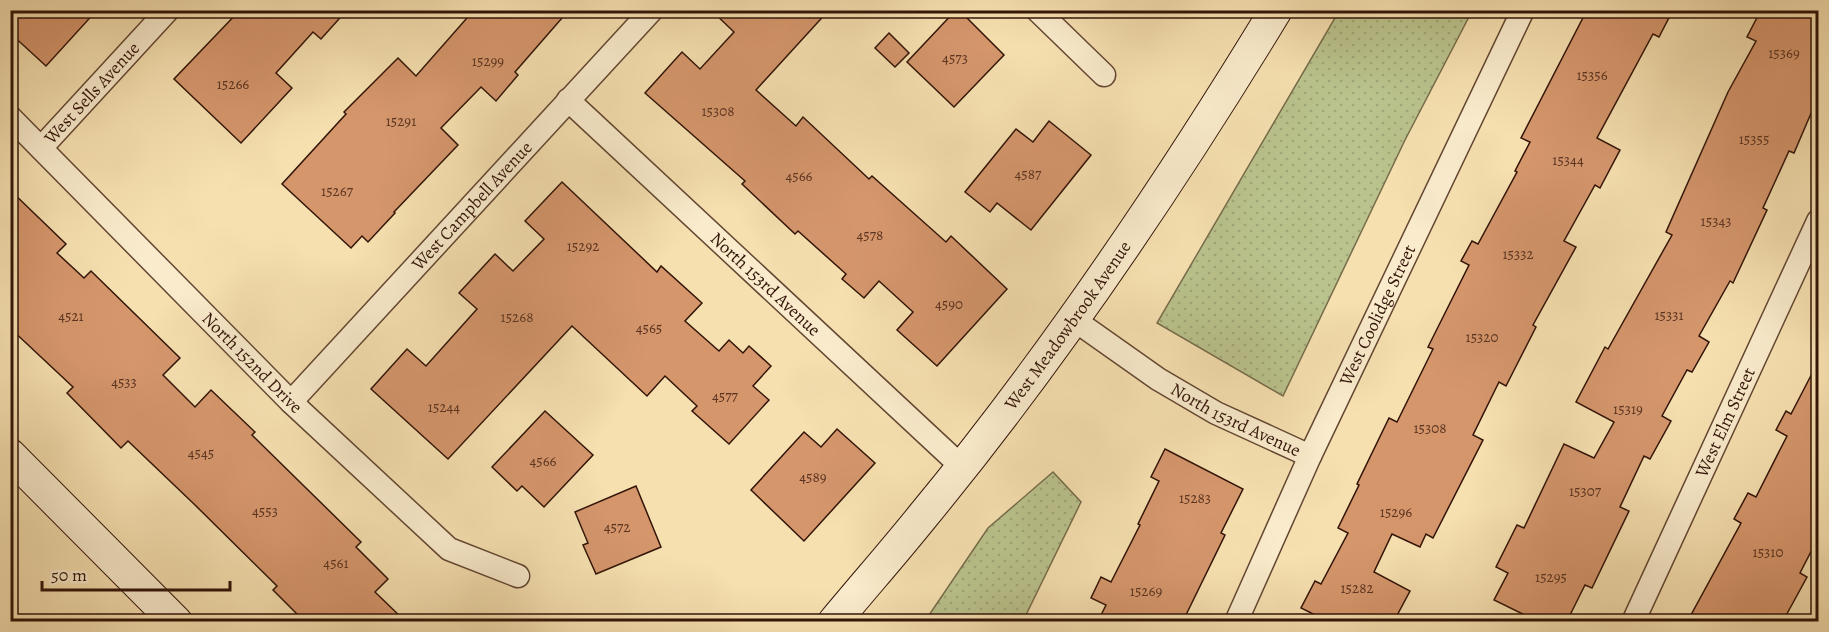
<svg xmlns="http://www.w3.org/2000/svg" width="1829" height="632" viewBox="0 0 1829 632" font-family="Alegreya,serif">
	<style>
		.grass { fill: url(#grass-dots); stroke: #766c4a; stroke-width: 1.5 }
		.building { fill: #d5966c; stroke: #321408; stroke-width: 1.5 }
		.lines { fill: none; stroke-linecap: round; stroke-linejoin: round }
		.street-casing { stroke: #634732; stroke-width: 25 }
		.secondary-casing { stroke: #321408; stroke-width: 34 }
		.street { stroke: #f9ebcc; stroke-width: 22 }
		.secondary { stroke: #f9ebcc; stroke-width: 32 }
		.labels { text-anchor: middle; dominant-baseline: central; stroke-width: 6; stroke-linejoin: round; paint-order: stroke }
		.number-label { font-size: 15px; fill: #5b3421 }
		.street-label { font-size: 18px; fill: #321408; stroke: #f9ebcc }
	</style>
	<defs>
		<pattern id="grass-dots" width="8" height="8" patternUnits="userSpaceOnUse" patternTransform="scale(1.5)"><rect width="8" height="8" fill="#bac38d"/><path d="M2 2h.1M6 6h.1" fill="none" stroke="#a0a778" stroke-width="1.8" stroke-linecap="round"/></pattern>
	</defs>
	<rect width="100%" height="100%" fill="#f6e0b0"/>
	<filter id="stains"><feTurbulence type="fractalNoise" baseFrequency=".00333" numOctaves="4"/><feColorMatrix values="0 0 0 0 .2 0 0 0 0 .09 0 0 0 0 .02 0 0 0 .5 -.17"/></filter>
	<radialGradient id="worn" r=".72"><stop offset=".6" stop-color="#630" stop-opacity="0"/><stop offset="1" stop-color="#630" stop-opacity=".3"/></radialGradient>
	<g class="grass">
		<polygon points="1339,11 1472,11 1405,140 1283,396 1157,323"/>
		<polygon points="1053,472 1081,502 1023,621 925,621 988,528"/>
	</g>
	<g class="building">
		<polygon points="10,10 97,10 46,66 10,33"/>
		<polygon points="240,10 347,10 321,39 313,32 276,73 292,88 241,143 174,79"/>
		<polygon points="474,10 569,10 515,72 518,75 496,101 481,87 441,128 458,145 394,212 395,213 368,242 362,236 351,248 282,184 346,114 344,112 398,58 416,76"/>
		<polygon points="711,10 829,10 756,90 796,126 803,117 869,179 872,176 946,242 951,236 1007,289 937,366 897,330 913,312 879,281 864,298 842,279 846,274 798,231 795,234 742,184 745,181 645,93 682,52 700,69 734,32"/>
		<polygon points="956,10 959,10 1004,55 954,107 907,62"/>
		<polygon points="1587,10 1673,10 1659,37 1653,34 1597,138 1620,150 1600,188 1595,185 1564,241 1576,247 1533,325 1536,327 1506,386 1499,382 1473,435 1483,440 1433,538 1426,534 1420,547 1392,534 1374,572 1410,591 1394,621 1327,621 1301,608 1315,581 1321,584 1348,533 1338,528 1359,485 1357,484 1389,418 1397,422 1433,349 1428,347 1469,265 1461,261 1472,241 1478,244 1517,172 1515,171 1530,142 1521,138"/>
		<polygon points="1761,10 1808,10 1818,16 1818,97 1794,153 1789,151 1763,208 1767,210 1733,283 1730,281 1699,336 1709,342 1692,372 1687,370 1662,416 1671,421 1650,459 1644,456 1620,507 1629,511 1592,588 1585,585 1567,621 1537,621 1494,600 1508,573 1496,567 1517,525 1524,528 1564,444 1594,458 1614,422 1576,402 1605,347 1608,349 1672,235 1666,232 1728,92 1756,41 1747,37"/>
		<polygon points="889,33 909,53 895,67 875,48"/>
		<polygon points="1049,121 1091,155 1031,230 997,203 990,212 965,192 1016,129 1033,142"/>
		<polygon points="562,182 657,272 661,266 702,303 685,321 719,351 729,340 743,353 749,346 771,366 753,386 769,400 729,444 692,411 697,406 665,376 647,396 572,326 448,459 371,389 407,349 426,366 477,309 459,293 495,254 513,271 544,239 525,221"/>
		<polygon points="10,190 66,244 57,253 84,278 91,271 180,358 163,375 195,407 211,390 255,432 252,435 361,542 356,547 388,579 375,592 405,621 304,621 273,590 277,586 194,504 128,441 121,448 67,393 73,387 10,328"/>
		<polygon points="1818,362 1818,538 1800,573 1807,577 1783,621 1704,621 1691,615 1741,523 1734,519 1748,493 1756,497 1787,436 1776,430 1786,411 1791,414"/>
		<polygon points="545,411 593,455 544,507 522,486 517,491 492,467"/>
		<polygon points="837,429 875,463 804,541 751,490 804,432 821,447"/>
		<polygon points="1165,449 1243,489 1221,533 1225,535 1183,621 1098,621 1106,605 1091,598 1101,577 1111,582 1140,525 1138,524 1159,481 1151,477"/>
		<polygon points="636,486 661,547 596,574 583,545 588,543 575,512"/>
	</g>
	<g class="lines">
		<defs>
			<g id="street">
				<polyline points="1037,10 1104,75"/>
				<path id="s1" d="M568 100 962 467"/>
				<path id="s2" d="M10 117 291 402 449 549 518 576"/>
				<path id="s3" d="M41 148 168 10"/>
				<path id="s4" d="M1073 319 1158 379 1216 413 1310 456"/>
				<path id="s5" d="M291 402 652 10"/>
				<path id="s6" d="M1236 622 1310 456 1523 10"/>
				<path id="s7" d="M1633 622 1818 221"/>
			</g>
			<g id="secondary">
				<polyline points="10,455 176,622"/>
				<path id="s8" d="M834 622C863 587 893 553 922 517 1053 358 1169 186 1276 10"/>
			</g>
		</defs>
		<use href="#street" class="street-casing"/>
		<use href="#secondary" class="secondary-casing"/>
		<use href="#street" class="street"/>
		<use href="#secondary" class="secondary"/>
	</g>
	<g class="labels">
		<g class="number-label">
			<text x="1784" y="53">15369</text>
			<text x="955" y="58">4573</text>
			<text x="488" y="61">15299</text>
			<text x="1592" y="75">15356</text>
			<text x="233" y="84">15266</text>
			<text x="718" y="111">15308</text>
			<text x="401" y="121">15291</text>
			<text x="1754" y="139">15355</text>
			<text x="1568" y="160">15344</text>
			<text x="1028" y="174">4587</text>
			<text x="799" y="176">4566</text>
			<text x="337" y="191">15267</text>
			<text x="1716" y="221">15343</text>
			<text x="870" y="235">4578</text>
			<text x="583" y="246">15292</text>
			<text x="1518" y="254">15332</text>
			<text x="949" y="304">4590</text>
			<text x="1669" y="315">15331</text>
			<text x="71" y="316">4521</text>
			<text x="517" y="317">15268</text>
			<text x="649" y="328">4565</text>
			<text x="1482" y="337">15320</text>
			<text x="124" y="382">4533</text>
			<text x="725" y="396">4577</text>
			<text x="444" y="407">15244</text>
			<text x="1628" y="409">15319</text>
			<text x="1430" y="428">15308</text>
			<text x="201" y="453">4545</text>
			<text x="543" y="461">4566</text>
			<text x="813" y="477">4589</text>
			<text x="1585" y="491">15307</text>
			<text x="1195" y="498">15283</text>
			<text x="265" y="511">4553</text>
			<text x="1396" y="512">15296</text>
			<text x="617" y="527">4572</text>
			<text x="1768" y="552">15310</text>
			<text x="336" y="563">4561</text>
			<text x="1551" y="577">15295</text>
			<text x="1357" y="588">15282</text>
			<text x="1146" y="591">15269</text>
		</g>
		<g class="street-label">
			<text stroke="none"><textPath href="#s3" startOffset="75">West Sells Avenue</textPath></text>
			<text stroke="none"><textPath href="#s5" startOffset="267">West Campbell Avenue</textPath></text>
			<text stroke="none"><textPath href="#s1" startOffset="270">North 153rd Avenue</textPath></text>
			<text stroke="none"><textPath href="#s6" startOffset="338">West Coolidge Street</textPath></text>
			<text stroke="none"><textPath href="#s8" startOffset="378">West Meadowbrook Avenue</textPath></text>
			<text stroke="none"><textPath href="#s2" startOffset="345">North 152nd Drive</textPath></text>
			<text stroke="none"><textPath href="#s4" startOffset="192">North 153rd Avenue</textPath></text>
			<text stroke="none"><textPath href="#s7" startOffset="220">West Elm Street</textPath></text>
		</g>
	</g>
	<rect width="1829" height="632" fill="none" stroke="#f6e0b0" stroke-width="36"/>
	<rect x="12" y="12" width="1805" height="608" fill="none" stroke="#321408" stroke-width="3"/>
	<rect x="18" y="18" width="1793" height="596" fill="none" stroke="#321408" stroke-width="1.5"/>
	<path d="M42 581v9h188v-9" fill="none" stroke="#321408" stroke-width="3"/>
	<text x="51" y="581" font-size="18" fill="#321408" stroke="#f9ebcc" stroke-width="4.5" paint-order="stroke">50 m</text>
	<rect width="100%" height="100%" filter="url(#stains)"/>
	<rect width="100%" height="100%" fill="url(#worn)"/>
</svg>
